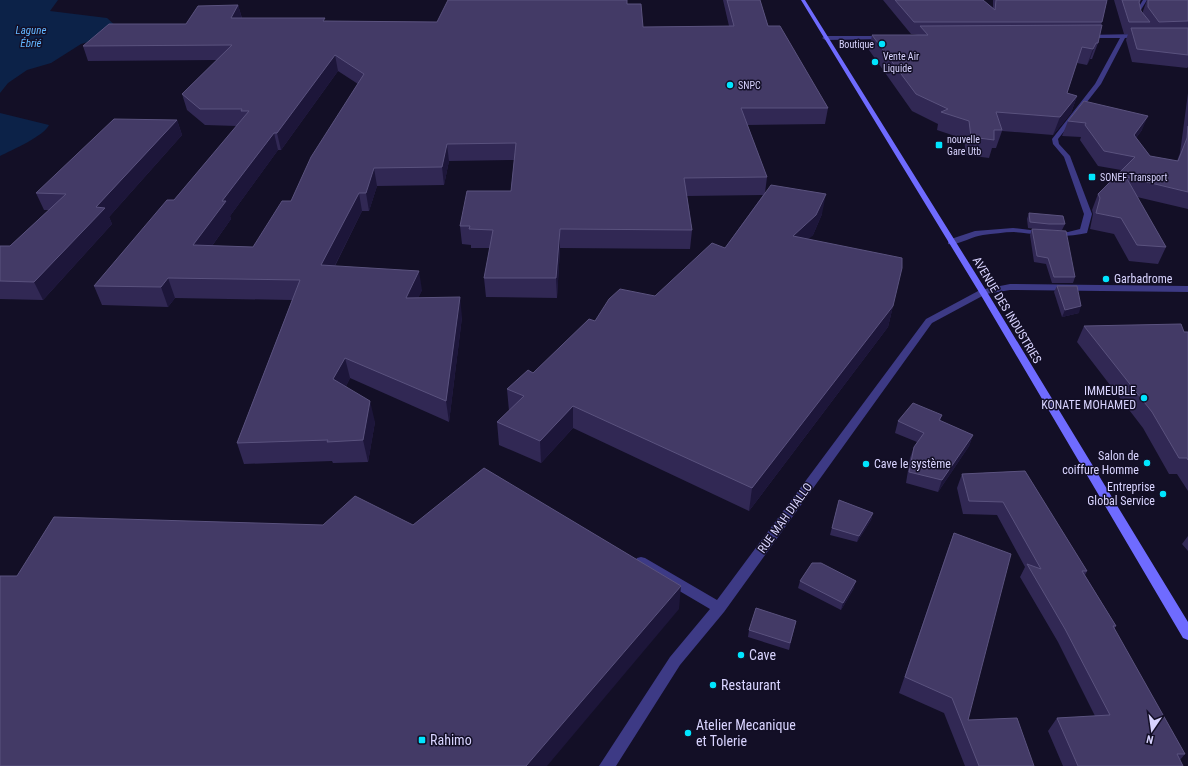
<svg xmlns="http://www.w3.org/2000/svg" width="1188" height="766" viewBox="0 0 1188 766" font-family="'Roboto Condensed',sans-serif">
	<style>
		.water { fill: #0c2248 }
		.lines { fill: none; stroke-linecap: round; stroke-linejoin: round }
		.street { fill: #3d3a85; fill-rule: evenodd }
		.secondary { fill: #6f6bff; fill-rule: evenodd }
		.wall { fill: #312854; fill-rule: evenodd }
		.shaded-wall { fill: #1d163a }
		.building { fill: #433a66; stroke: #5a527e; fill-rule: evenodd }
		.poi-dot { fill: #00e5ff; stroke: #130f26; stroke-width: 1.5 }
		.labels { text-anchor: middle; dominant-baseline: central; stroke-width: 3; stroke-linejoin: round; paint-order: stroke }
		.far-poi-label { font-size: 10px; fill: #d9d4ff; stroke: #130f26; text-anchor: start }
		.far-water-label { font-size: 11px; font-style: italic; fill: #62b6ff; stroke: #130f26 }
		.poi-label { font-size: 12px; fill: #d9d4ff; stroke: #130f26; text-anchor: end }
		.street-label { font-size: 12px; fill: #d9d4ff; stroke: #130f26 }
		.near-poi-label { font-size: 14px; fill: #d9d4ff; stroke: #130f26; text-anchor: start }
	</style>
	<rect width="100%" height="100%" fill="#130f26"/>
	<g class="water">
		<polygon points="0,0 58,0 50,11 107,18 117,27 116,34 81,44 51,63 27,70 8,83 0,93"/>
		<path d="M0 113 49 125C44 136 12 150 0 156Z"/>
	</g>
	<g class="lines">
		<g class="street">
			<polygon points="1143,0 1147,0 1139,13 1140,19 1135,20 1135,13"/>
			<path d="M1140 34 1142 35V37L1125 38 1101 84 1058 139 1059 144 1070 156 1092 214 1087 233C1060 239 1040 234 1014 232 1004 232 993 234 983 235 973 236 957 246 948 244V240L975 231 1013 228 1047 232H1068L1080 229 1084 214 1064 157 1053 144 1052 139 1095 84 1120 38H1086L1084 37V35Z"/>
			<polygon points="884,36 886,37 886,39 825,40 822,38 825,36"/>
			<polygon points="1010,284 1188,286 1188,292 1010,290 986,294 932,323 724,612 680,665 616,766 599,766 670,657 710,609 637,566 635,562 637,558 641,557 645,558 717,600 926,319 980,290"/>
		</g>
		<polygon class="secondary" points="801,0 805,0 987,292 1188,622 1188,640 1183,638 979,292"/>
	</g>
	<g class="wall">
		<path d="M723 0H760L768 26 828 108 825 124 747 125 767 177 765 193 822 214 813 235 808 239 893 306 888 327 749 511 573 428 541 463 499 445 497 422 509 411 507 389 533 373 595 321 655 296 725 248 763 195 687 196 692 230 690 249 560 248 557 298 486 297 484 278 490 248H471V245L462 244 460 226 511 191 514 160 449 161 444 185 377 186 369 211H362L335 266 422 290 418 298 462 317 449 422 350 378 346 386 375 422 368 462 333 463 332 461 244 464 237 443 292 300 175 298 168 307 102 305 94 286 174 200 237 126 205 125 187 110 182 94 217 60 88 61 83 46 186 24 238 5 242 18 325 21 437 22 627 4 643 27 729 26ZM338 71 358 84 291 201 253 247 212 246 231 219 230 216 278 150H281Z"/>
		<polygon points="883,0 983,0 993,8 993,0 1107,0 1101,25 1098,43 1092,59 1090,59 1087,65 1077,63 1067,93 1077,96 1071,113 1053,135 1002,131 996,148 992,148 989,158 966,155 964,139 937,130 938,124 912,111 869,50 872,35 918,35 911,34"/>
		<polygon points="1114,0 1141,0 1139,4 1141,11 1143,14 1143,11 1147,0 1188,0 1188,67 1187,68 1132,62 1126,40 1128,34 1124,34"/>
		<polygon points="1188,93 1188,209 1137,197 1166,247 1158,264 1129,261 1114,234 1090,229 1093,214 1092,210 1098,194 1121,170 1098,166 1080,140 1081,137 1062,136 1068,121 1084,101 1142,130 1136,138 1150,156 1177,161 1180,153"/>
		<polygon points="177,120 182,135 109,217 112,224 43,300 0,299 0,246 10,246 49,210 44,210 36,193"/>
		<polygon points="1029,213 1065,224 1062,230 1051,230 1075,277 1073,283 1052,283 1046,264 1034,262 1030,235 1032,229 1043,230 1028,228 1027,219"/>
		<polygon points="1057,286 1079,313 1062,317 1054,292"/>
		<polygon points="1084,326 1188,332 1188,491 1177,474 1169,474 1143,428 1077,342"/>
		<polygon points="942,415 940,421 973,435 969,446 938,492 906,483 910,458 914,447 917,442 895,433 898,421"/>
		<polygon points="1025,471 1087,571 1085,575 1116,626 1114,629 1185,754 1180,760 1183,766 1063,766 1048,731 1057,718 1095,716 1058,642 1020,577 1025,567 997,515 963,514 957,488 962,474"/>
		<polygon points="839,500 873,513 871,520 857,542 830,535"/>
		<polygon points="954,533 968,720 1034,766 965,766 944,713 899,693 948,549"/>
		<polygon points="1188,536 1188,551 1182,544"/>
		<polygon points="800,581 854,588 841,610 798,588"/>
		<polygon points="796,621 789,650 748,637 749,630"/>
	</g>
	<g class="shaded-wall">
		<polygon points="238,5 242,19 231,18"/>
		<polygon points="1096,43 1090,59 1087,65 1093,49"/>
		<polygon points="335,55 338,71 281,150 277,133"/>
		<polygon points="1077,96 1071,113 1053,135 1060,117"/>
		<polygon points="1148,116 1142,130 1127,150 1134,135"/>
		<polygon points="177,120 182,135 109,217 112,224 43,300 34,282 96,207"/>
		<polygon points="274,133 278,150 230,216 231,219 199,264 193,245 222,201"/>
		<polygon points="447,144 449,161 444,185 442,167"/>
		<polygon points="374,168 377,186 369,211 366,193"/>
		<polygon points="359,193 362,211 325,285 321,265"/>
		<polygon points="826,194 822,214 813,235 790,256 793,236"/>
		<polygon points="560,229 560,248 557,298 556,278"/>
		<polygon points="419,271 422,290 409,318 406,298"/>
		<polygon points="168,278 175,298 168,307 161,287"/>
		<polygon points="460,297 462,317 449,422 446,401"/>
		<polygon points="893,306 888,327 749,511 752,488"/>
		<polygon points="1081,306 1079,313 1062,317 1065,310"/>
		<polygon points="345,358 350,378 339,400 333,379"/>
		<polygon points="370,401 375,422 368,462 363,440"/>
		<polygon points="573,406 573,428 541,463 540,441"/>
		<polygon points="973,435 969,446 938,492 942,480"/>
		<polygon points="873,513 871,520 857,542 859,536"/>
		<polygon points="856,581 854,588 841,610 843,603"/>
		<polygon points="681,586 679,609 547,766 526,766"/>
	</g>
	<g class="building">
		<path d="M448 0H627V4H641L643 27 734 26 727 0H760L768 26H780L828 108H741L767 177 684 178 692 230 560 229 556 278H484L493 230 469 229 470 226H460L467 191H511L516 143 447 144 442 167 374 168 366 193H359L321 265 419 271 406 298 460 297 446 401 345 358 333 379 370 401 363 440 327 442 328 440 237 443 300 280 168 278 161 287 94 286 167 200H174L249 111H241L242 109H200L182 94 232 45 83 46 109 24H186L198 6 238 5 231 18H325L323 21 437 22ZM335 55 364 74 311 157 291 201H282L253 247 193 245 226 201H222L274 133H277Z"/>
		<polygon points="895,0 983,0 995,10 996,0 1107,0 1102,22 914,22"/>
		<polygon points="1122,0 1140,0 1139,2 1141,11 1150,22 1129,22"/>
		<polygon points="1148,0 1188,0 1188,21 1159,22 1148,7"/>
		<polygon points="1102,25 1098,43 1096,43 1093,49 1082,47 1067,93 1077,96 1060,117 996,112 1002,130 994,130 994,140 971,137 969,121 941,112 948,109 916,94 872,35 928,35 920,26"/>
		<polygon points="1131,28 1188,28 1188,55 1137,49"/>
		<polygon points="1084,101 1148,116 1134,135 1150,156 1178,161 1187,138 1188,126 1188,192 1126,177 1166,247 1137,245 1121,218 1096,213 1100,198 1098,194 1135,157 1104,151 1085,125 1086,123 1068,121"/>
		<polygon points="114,119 177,120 96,207 105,208 34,282 0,281 0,246 10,246 66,194 36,193"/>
		<polygon points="771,185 826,194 816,215 793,236 902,258 902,268 893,306 752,488 573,406 540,441 497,422 524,396 507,389 528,370 533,373 589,319 595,321 609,299 620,289 655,296 712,243 725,248"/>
		<polygon points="1029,213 1063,216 1065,224 1049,224 1030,222"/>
		<polygon points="1032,229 1066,231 1075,277 1054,277 1048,258 1037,256"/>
		<polygon points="1057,286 1077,286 1081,306 1065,310"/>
		<polygon points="1181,324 1184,332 1188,332 1188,460 1187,458 1179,458 1152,412 1084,326"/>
		<polygon points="913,403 942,415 939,420 973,435 942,480 909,472 914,447 924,433 898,421"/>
		<polygon points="484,468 681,586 526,766 0,766 0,576 17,576 54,517 323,525 355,496 413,525"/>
		<polygon points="1025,471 1087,571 1082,571 1116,626 1113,626 1185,754 1177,754 1183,766 1078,766 1057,718 1110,715 1065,629 1027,564 1041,569 1003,502 969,501 962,474"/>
		<polygon points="839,500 873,513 859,536 832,528"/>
		<polygon points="954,533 1011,554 968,720 1017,718 1034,766 979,766 952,698 905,677"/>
		<polygon points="812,563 821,563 856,581 843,603 800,581"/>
		<polygon points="756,608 796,621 790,643 749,630"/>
	</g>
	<g class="poi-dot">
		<circle cx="882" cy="44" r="4"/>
		<circle cx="875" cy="62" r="4"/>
		<circle cx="730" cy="85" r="4"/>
		<rect x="935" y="141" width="8" height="8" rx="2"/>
		<rect x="1088" y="173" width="8" height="8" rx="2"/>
		<circle cx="1106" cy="279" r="4"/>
		<circle cx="1144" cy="398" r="4"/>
		<circle cx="1147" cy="463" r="4"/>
		<circle cx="866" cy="464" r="4"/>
		<circle cx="1163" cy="494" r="4"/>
		<circle cx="741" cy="655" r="4"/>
		<circle cx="713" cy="685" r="4"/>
		<circle cx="688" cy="733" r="4"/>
		<rect x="418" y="736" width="8" height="8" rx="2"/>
	</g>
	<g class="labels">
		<g class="far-poi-label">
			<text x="874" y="44" text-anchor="end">Boutique</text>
			<text x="883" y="56">Vente Air<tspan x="883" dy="12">Liquide</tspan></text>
			<text x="738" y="85">SNPC</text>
			<text x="947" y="139">nouvelle<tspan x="947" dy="12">Gare Utb</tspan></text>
			<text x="1100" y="177">SONEF Transport</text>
		</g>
		<g class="far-water-label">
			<text x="31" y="30">Lagune<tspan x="31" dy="13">Ébrié</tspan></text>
		</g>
		<g class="poi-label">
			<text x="1114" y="279" text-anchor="start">Garbadrome</text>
			<text x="1136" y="391">IMMEUBLE<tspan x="1136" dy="14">KONATE MOHAMED</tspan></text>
			<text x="1139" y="456">Salon de<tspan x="1139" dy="14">coiffure Homme</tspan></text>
			<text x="874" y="464" text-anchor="start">Cave le système</text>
			<text x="1155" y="487">Entreprise<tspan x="1155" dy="14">Global Service</tspan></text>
		</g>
		<g class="street-label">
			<text transform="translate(1007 310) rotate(59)">AVENUE DES INDUSTRIES</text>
			<text transform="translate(785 518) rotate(-54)">RUE MAH DIALLO</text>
		</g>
		<g class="near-poi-label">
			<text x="749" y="655">Cave</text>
			<text x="721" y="685">Restaurant</text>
			<text x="696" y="725">Atelier Mecanique<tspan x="696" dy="16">et Tolerie</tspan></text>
			<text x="430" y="740">Rahimo</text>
		</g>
	</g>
	<g transform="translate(1152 730) rotate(193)" stroke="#130f26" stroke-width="3" paint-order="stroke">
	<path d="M0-3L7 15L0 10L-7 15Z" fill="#d9d4ff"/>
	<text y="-6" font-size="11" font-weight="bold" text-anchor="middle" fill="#d9d4ff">N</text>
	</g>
</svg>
